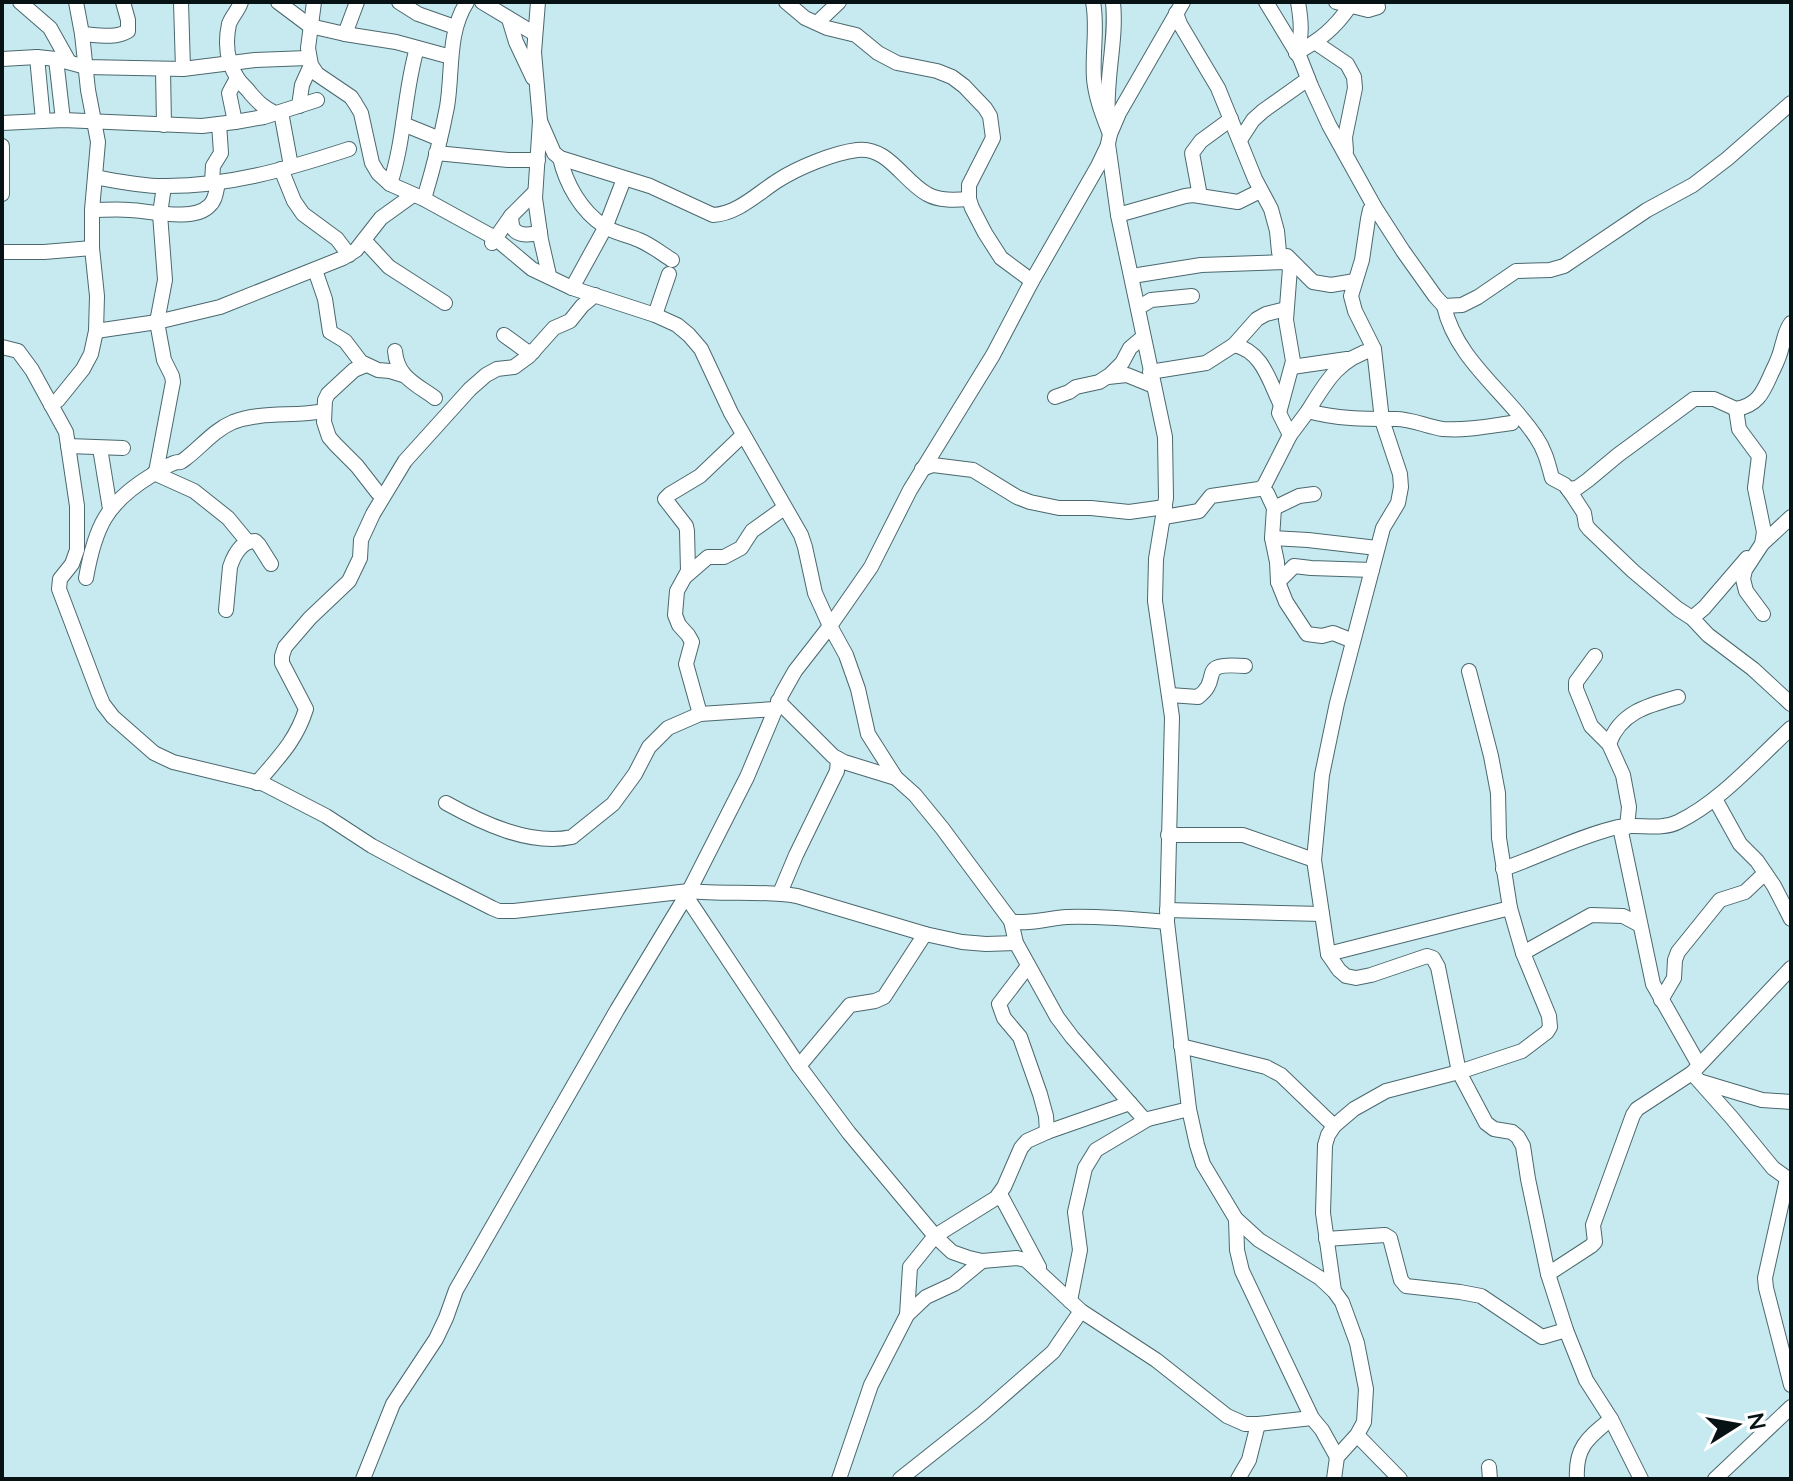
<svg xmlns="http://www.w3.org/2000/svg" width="1793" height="1481" viewBox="0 0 1793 1481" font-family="Lato,sans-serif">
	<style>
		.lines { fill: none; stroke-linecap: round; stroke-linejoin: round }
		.minor-casing { stroke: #4a686e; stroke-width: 16 }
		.minor { stroke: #fff; stroke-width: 14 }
	</style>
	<rect width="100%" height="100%" fill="#c7e9f0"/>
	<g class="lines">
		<defs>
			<g id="minor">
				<polyline points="20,2 50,28 69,62"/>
				<polyline points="181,2 183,69"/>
				<path d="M241 2C238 11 232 16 229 24 225 43 227 63 238 79 242 85 247 88 251 94 259 103 264 108 275 113"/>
				<polyline points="278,2 310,26 345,34 396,42 451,57"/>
				<path d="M314 2 308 48 311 65 317 74 351 97 355 103 361 113 372 163 378 173 390 184 424 199 495 238 532 269 572 288 655 315 677 325 689 335 701 349 731 413 801 535 805 547 815 593 830 626 846 655 858 689 868 734 896 778 915 795 942 828 1011 921C1028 925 1049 918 1067 917 1100 916 1134 919 1167 922"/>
				<polyline points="399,2 418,14 455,27"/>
				<polyline points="482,2 535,34"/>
				<polyline points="538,2 534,52 540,121 535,198 541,240 549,275"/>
				<polyline points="786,2 805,18 827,28 856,35 878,53 897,63 937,71 952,77 964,86 985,108 990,116 993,138 969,185 969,199 972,208 985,233 1001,258 1032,281"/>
				<path d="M1093 2C1098 27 1092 53 1094 79 1096 99 1103 116 1110 134"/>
				<polyline points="1183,2 1119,113 1110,134 1108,144 1118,215 1165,437 1166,498 1156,559 1155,601 1172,717 1167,922 1189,1109 1197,1145 1203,1164 1236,1219 1259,1240 1320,1278 1334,1291 1342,1302 1357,1343 1366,1389 1364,1422 1357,1435 1337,1457 1334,1479"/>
				<polyline points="1266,2 1300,58 1311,86 1329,125 1374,206 1403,251 1435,296 1444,306 1462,305 1478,297 1516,271 1550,270 1564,266 1647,210 1693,185 1727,159 1791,103"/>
				<polyline points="1336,2 1368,10 1378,7"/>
				<polyline points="1176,13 1180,24 1218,88 1255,179 1271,209 1277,231 1279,252 1290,268 1286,320 1293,361 1279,413 1290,435"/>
				<polyline points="509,19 516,42 533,78"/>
				<polyline points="817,23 839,2"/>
				<path d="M82 34C97 35 115 39 128 31V20L123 2"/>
				<polyline points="345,34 357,2"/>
				<polyline points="1316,43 1347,64 1354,77 1355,88 1345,137 1346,151"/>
				<path d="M1296 53C1319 41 1335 28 1350 6"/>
				<path d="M1296 53C1303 36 1301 20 1298 2"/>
				<polyline points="37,57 43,120"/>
				<polyline points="2,59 37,57 56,59 86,67 183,69 255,60 308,58"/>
				<polyline points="56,59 63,120"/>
				<polyline points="163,69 164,125"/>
				<polyline points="299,106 302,85 311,65"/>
				<polyline points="281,112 291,166"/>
				<path d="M1108 118C1105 79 1117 41 1113 2"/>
				<path d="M540 121 554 153 560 158 650 186 713 215C737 214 757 194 777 181 797 168 833 153 857 150 888 146 903 181 927 194 939 201 955 200 969 199"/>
				<polyline points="235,122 229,93 237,78"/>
				<polyline points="2,123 63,120 202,126 235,122 264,117 317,100"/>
				<polyline points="403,124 440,139"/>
				<polyline points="1240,140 1253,120 1263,111 1308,79"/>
				<polyline points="2,146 2,194"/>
				<polyline points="436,153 508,160 538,160"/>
				<path d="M560 158C566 184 581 211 604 226 614 233 628 235 639 240 651 245 661 253 672 260"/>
				<polyline points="281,169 294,201 303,214 337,239 349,255"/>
				<path d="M95 177C117 181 140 186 162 186 226 187 288 169 349 149"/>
				<polyline points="212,182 213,166 221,153 219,124"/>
				<path d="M390 184C405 139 404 92 417 48"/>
				<polyline points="1200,196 1192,153 1201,141 1231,119"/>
				<path d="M424 199C433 169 441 138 447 107 453 72 447 33 467 2"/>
				<polyline points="1374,206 1370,210 1368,219 1362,260 1351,296 1355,311 1374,349 1382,420 1400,474 1401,487 1398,503 1383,528 1337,703 1322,775 1314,860 1328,954 1339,970 1346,976 1356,978 1371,975 1427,956 1433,958 1438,967 1459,1072 1486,1123 1494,1129 1512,1132 1518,1137 1523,1146 1528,1179 1548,1274 1566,1330 1586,1380 1611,1419 1641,1479"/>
				<path d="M92 210C104 210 117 209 130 210 151 211 193 222 209 206 216 200 216 191 218 183"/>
				<polyline points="1118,215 1185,196 1193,195 1238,202 1260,191"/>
				<path d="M511 216C511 218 512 227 513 228 518 237 532 235 540 232"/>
				<polyline points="364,240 389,267 445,303"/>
				<polyline points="492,243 511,216 535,192"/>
				<polyline points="2,252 44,252 92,248"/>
				<polyline points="1287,256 1313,282 1331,285 1355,281"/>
				<polyline points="315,270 325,299 330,332 345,341 361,362 378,370 390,371 403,375"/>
				<polyline points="1132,276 1201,265 1287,262"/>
				<polyline points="572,288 605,228 624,179"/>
				<path d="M1444 306C1456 360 1507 393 1536 437 1545 450 1548 463 1552 478L1565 485 1573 496 1584 513 1586 525 1589 529 1633 571 1678 609 1692 618 1708 635 1753 669 1791 704"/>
				<polyline points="1138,308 1151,300 1192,296"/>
				<polyline points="655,315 669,274"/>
				<polyline points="96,331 157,322 220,307 343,258 356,250 381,218 413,195"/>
				<polyline points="504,335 526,351 533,352"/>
				<path d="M1234 345C1262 351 1269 380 1280 403"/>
				<path d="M2 347 18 351 32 370 66 432 77 506V550L72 564 60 579 59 589 98 692 103 704 113 717 154 753 173 762 264 784 326 816 372 846 415 869 492 908 499 911H514L689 891C725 895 761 890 797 896L925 934 962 942 986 944 1016 943"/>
				<path d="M395 351C397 377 416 384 435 398"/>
				<polyline points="366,365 354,370 328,394 325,400 324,422 329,437 335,444 357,466 378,493"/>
				<polyline points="1292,367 1347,359"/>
				<polyline points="1150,372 1206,363 1234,345 1257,319 1266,314 1286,309"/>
				<polyline points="1108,377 1127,375 1154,386"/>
				<polyline points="1055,397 1069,392 1076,387 1099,382 1110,375 1122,363 1130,348 1143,337"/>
				<polyline points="51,405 58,400 83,369 91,354 96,331 97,296 92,248 92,210 98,142 88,90 82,34 76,2"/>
				<polyline points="1736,409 1739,429 1759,456 1755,488 1764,532 1762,544 1745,570 1743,579 1746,591 1763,614"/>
				<path d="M1308 411C1326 382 1338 359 1374 349"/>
				<polyline points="68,446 123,448"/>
				<polyline points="100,448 110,509"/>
				<polyline points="922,469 933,465 973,470 1017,497 1030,502 1059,508 1091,508 1129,512 1165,507"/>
				<polyline points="156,472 173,382 172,376 164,360 157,322 165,280 160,214 164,186"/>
				<polyline points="154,473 194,491 228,518 247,541"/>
				<path d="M1568 489 1577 488 1588 480 1618 455 1694 399H1714L1736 409C1760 405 1764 389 1773 370 1777 362 1780 355 1782 346 1785 337 1785 331 1791 323"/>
				<polyline points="1267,493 1274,508 1272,538 1277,562 1278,582 1286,602 1307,634 1322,636 1333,633 1353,641"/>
				<polyline points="1274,508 1299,496 1314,494"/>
				<path d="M1164 517 1199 511 1211 496 1259 489 1264 486 1290 435 1308 411C1336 419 1365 419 1394 419 1410 418 1427 427 1443 429 1466 431 1490 426 1512 423"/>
				<polyline points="1272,538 1308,540 1377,548"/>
				<polyline points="1762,544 1791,517"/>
				<polyline points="686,576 708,557 724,557 741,548 752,531 784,508"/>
				<path d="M86 578C95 527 106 503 152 475 158 471 166 466 174 463 182 460 177 465 185 459 201 447 214 430 233 422 262 411 294 417 324 411"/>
				<polyline points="1278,582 1294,566 1311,568 1372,570"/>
				<path d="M226 610 230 567C234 555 241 541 255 541L259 545 271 564"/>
				<polyline points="1692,618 1704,608 1747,558"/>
				<polyline points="1595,656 1576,682 1576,689 1591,726 1609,744 1623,775 1629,807 1627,827"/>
				<path d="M1170 695 1198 697C1224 678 1194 662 1245 666"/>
				<polyline points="778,701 833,756 844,762 896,778"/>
				<polyline points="700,714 686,664 692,642 688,635 679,625 675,615 677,591 688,571 687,531 686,526 665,499 670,494 700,476 743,435"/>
				<path d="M1609 744C1620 712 1649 705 1678 697"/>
				<path d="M257 783C278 758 296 741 306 709L282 663V656L285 647 310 618 349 581 360 558 361 540 373 514 405 461 470 389 486 375 497 369 514 367 529 356 554 328 570 321 582 306 595 295"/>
				<polyline points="1715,799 1740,844 1757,861 1774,886 1791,919"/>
				<path d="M446 803C482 823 530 846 572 837L613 804 635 774 649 747 668 728 700 714 775 709"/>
				<polyline points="1620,827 1653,984 1699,1065"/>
				<polyline points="1168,835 1243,835 1314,860"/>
				<path d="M1503 869C1541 856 1579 836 1618 827 1638 823 1660 831 1678 822 1720 802 1757 759 1791 728"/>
				<polyline points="780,893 796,855 837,771 838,759"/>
				<polyline points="686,896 799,1066 849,1133 935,1236 952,1252 969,1258 982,1261 1017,1258 1026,1260 1081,1311 1156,1360 1227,1416 1245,1424 1258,1424 1312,1418"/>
				<polyline points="1167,910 1322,914"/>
				<polyline points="1011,921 1016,943 1057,1017 1072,1037 1143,1118 1148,1119 1189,1109"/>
				<polyline points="1523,953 1591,915 1623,916 1640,925"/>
				<polyline points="1328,954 1510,908"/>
				<polyline points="1028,966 999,1004 1004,1018 1020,1037 1040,1094 1046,1116 1047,1132"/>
				<polyline points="1661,1000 1674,978 1675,960 1678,952 1720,900 1745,892 1765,873"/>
				<polyline points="1181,1046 1266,1067 1281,1075 1334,1126"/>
				<polyline points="799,1066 850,1005 875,1001 884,997 925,934"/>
				<polyline points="1692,1073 1732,1118 1773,1168 1791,1181"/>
				<polyline points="1702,1082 1762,1100 1791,1102"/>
				<polyline points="1787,1179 1765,1278 1766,1288 1791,1385"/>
				<polyline points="1000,1194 1039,1267"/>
				<polyline points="1236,1219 1237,1250 1242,1271 1312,1418 1322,1430 1337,1457"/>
				<polyline points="1326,1239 1385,1235 1390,1238 1401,1280 1406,1286 1460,1292 1481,1296 1542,1337 1566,1330"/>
				<polyline points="1548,1274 1591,1246 1595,1242 1593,1225 1633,1115 1637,1109 1692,1073 1791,968"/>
				<polyline points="1334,1291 1323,1213 1325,1145 1328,1135 1334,1126 1354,1109 1386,1091 1459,1072 1522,1051 1547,1032 1550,1027 1549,1016 1523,953 1510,908 1499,838 1498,793 1491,756 1469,671"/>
				<polyline points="1070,1301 1080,1250 1075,1212 1085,1168 1096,1150 1148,1119"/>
				<polyline points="907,1315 910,1267 935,1236 996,1198 1004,1187 1021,1148 1027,1141 1047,1132 1130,1103"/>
				<polyline points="1357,1435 1400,1479"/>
				<polyline points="1489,1467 1490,1479"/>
				<polyline points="363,1479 393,1404 436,1339 446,1318 456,1290 617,1010 689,891 747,777 782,694 795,671 830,626 871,567 910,490 993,355 1032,281 1098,166 1108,145"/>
				<polyline points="839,1479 871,1385 907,1315 926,1297 954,1284 982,1261"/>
				<polyline points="900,1479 982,1414 1045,1359 1053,1352 1081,1311"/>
				<polyline points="1238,1479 1249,1460 1258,1424"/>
				<path d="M1577 1479C1575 1447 1588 1438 1611 1419"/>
				<polyline points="1715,1479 1791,1407"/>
			</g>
		</defs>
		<use href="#minor" class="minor-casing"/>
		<use href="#minor" class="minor"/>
	</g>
	<rect width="1793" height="1481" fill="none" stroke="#071215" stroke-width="8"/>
	<g transform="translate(1737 1425) rotate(79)" stroke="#ffffff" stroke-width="6" paint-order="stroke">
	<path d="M0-6L14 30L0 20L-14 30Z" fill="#071215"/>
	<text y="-12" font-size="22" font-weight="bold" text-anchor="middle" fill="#071215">N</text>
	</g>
</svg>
